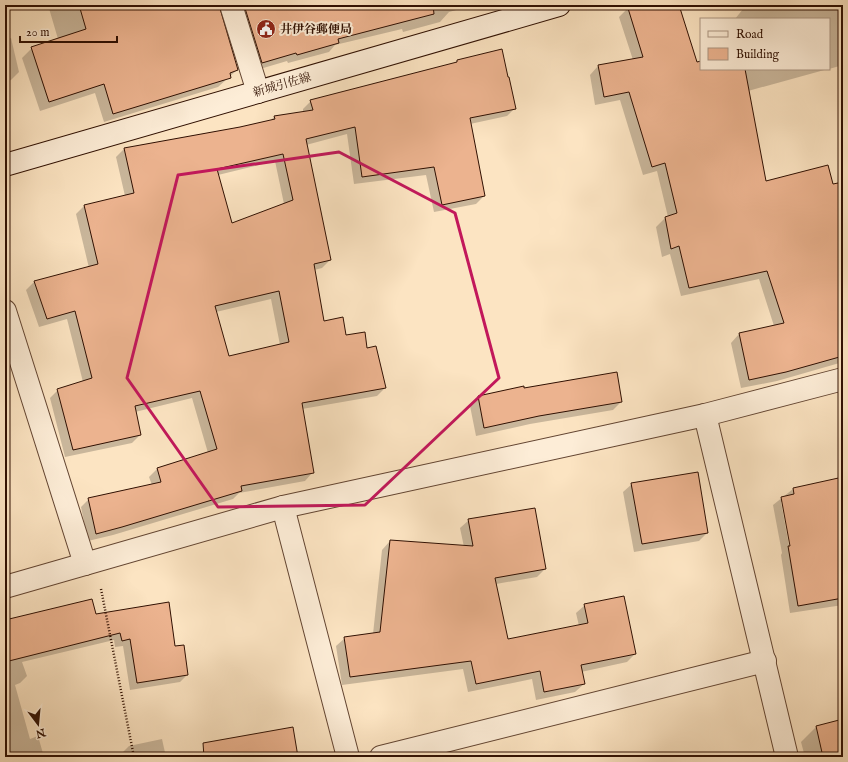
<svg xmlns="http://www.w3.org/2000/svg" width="848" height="762" viewBox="0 0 848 762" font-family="'IM FELL English','Noto Serif JP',serif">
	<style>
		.shadow { fill: #0003; fill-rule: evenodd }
		.building { fill: #ecb38f; stroke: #301002; fill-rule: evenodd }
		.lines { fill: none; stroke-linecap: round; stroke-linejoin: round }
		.minor-casing { stroke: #634532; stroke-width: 24 }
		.tertiary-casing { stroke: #634532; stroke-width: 24 }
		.secondary-casing { stroke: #301002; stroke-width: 24 }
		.path { stroke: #301002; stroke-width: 2.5; stroke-dasharray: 1 2; stroke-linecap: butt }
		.minor { stroke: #fdedd7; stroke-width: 22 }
		.tertiary { stroke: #fdedd7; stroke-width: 22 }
		.secondary { stroke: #fdedd7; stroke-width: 22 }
		.marked { fill: none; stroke: #c2185b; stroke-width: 3; stroke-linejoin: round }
		.labels { text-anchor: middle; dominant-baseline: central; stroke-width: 4; stroke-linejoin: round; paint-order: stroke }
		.poi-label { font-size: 12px; font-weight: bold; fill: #301002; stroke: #fdedd7; text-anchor: start }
		.street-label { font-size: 12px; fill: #301002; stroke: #fdedd7 }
	</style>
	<rect width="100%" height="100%" fill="#fce4c2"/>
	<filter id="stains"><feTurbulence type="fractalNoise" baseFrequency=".005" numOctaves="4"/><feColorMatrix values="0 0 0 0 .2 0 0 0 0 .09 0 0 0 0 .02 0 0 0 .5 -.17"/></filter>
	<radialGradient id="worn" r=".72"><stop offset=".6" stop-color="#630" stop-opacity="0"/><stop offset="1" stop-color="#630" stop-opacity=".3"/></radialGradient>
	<g class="shadow">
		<polygon points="48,5 218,5 237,70 218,87 104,122 95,93 40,111 22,58 32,48 58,39"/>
		<polygon points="231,5 475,5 449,12 440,22 403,32 402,29 335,45 329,52 288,63 287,61 253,71"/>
		<polygon points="640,5 678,5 696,63 701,62 701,69 828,69 748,91 765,183 832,186 843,183 843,362 777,381 741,388 731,343 739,334 774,326 759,279 681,296 670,254 662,257 656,227 665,218 668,217 657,171 643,175 620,100 595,105 590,75 598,66 633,60 619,17 628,8"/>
		<polygon points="757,5 843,5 843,65 829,69 829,19 735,19 743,9"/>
		<polygon points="11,38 19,72 11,80 5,82 5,40"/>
		<path d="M457 61 515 108 507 116 470 124 484 196 476 204 434 212 426 175 354 184 347 134 306 145 330 260 322 268 314 270 323 323 367 350 385 388 377 396 302 409 313 472 305 481 239 493 233 499 113 535 88 541 81 507 89 499 152 485 149 477 157 469 208 453 192 398 135 412 140 435 132 443 65 457 50 398 58 390 83 382 67 319 39 327 26 290 34 282 89 268 76 214 84 206 125 196 116 157 124 149 241 128 270 121 275 116 303 112V109L311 101 454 64ZM275 161 284 204 232 225 218 175ZM271 299 280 345 229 357 216 312Z"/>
		<polygon points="523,387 523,389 621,402 613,410 530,424 476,436 470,406 478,397"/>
		<path d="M843 478V605L790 613 781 555 782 553 773 505 793 489ZM781 502H783L792 551H790Z"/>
		<polygon points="632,484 707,533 699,541 634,552 623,492"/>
		<polygon points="469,520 545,569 537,577 496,584 507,640 579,626 576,613 585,605 635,654 627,662 581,672 584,684 575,692 536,700 532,679 468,692 463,669 342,685 336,646 345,638 373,634 382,550 390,541 464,547 460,528"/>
		<polygon points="96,615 175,647 187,675 180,682 130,690 123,646 115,647 114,640 22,662 27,676 20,683 15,685 30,739 38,736 44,757 5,757 5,623"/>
		<polygon points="843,720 843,757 805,757 801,742 816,727"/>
		<polygon points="162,739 166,757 122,757 121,754 129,746"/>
	</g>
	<g class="building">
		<polygon points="79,5 219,5 238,70 230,73 231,78 113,114 104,84 49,102 31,47 86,29"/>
		<polygon points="244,5 433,5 434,14 338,39 339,43 297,55 296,53 262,63"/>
		<polygon points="627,5 679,5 697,62 701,61 701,69 745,69 766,181 828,165 833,184 843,182 843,356 786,372 749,380 739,333 784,323 767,271 689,288 679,246 671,249 665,217 677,213 665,163 652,167 629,92 604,97 598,65 643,57"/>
		<path d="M502 49 508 77H509L516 109 470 118 485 196 442 205 434 167 362 177 355 127 306 139 331 260 314 264 324 321 343 317 346 335 365 332 367 348 376 346 386 388 302 403 314 473 241 486 242 491 122 527 96 534 88 498 161 482 157 468 217 449 200 391 135 406 141 435 73 450 57 389 92 378 75 311 47 319 34 281 98 264 84 205 134 193 124 148 240 127 275 119 274 116 313 110 310 100 457 62V60ZM283 154 293 200 232 223 217 169ZM279 291 289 342 229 356 215 306Z"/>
		<polygon points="617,372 622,402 539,416 484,428 478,396 524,386 524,388"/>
		<polygon points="698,472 708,533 642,544 631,483"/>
		<polygon points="843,477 843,598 798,606 788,546 790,546 781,497 794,494 793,488"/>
		<polygon points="535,508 546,569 495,578 508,639 588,623 584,604 624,596 636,654 581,665 585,684 544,692 540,671 476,684 471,661 350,677 344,637 380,632 390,540 473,546 468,519"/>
		<polygon points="92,599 96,614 169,602 175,646 184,645 188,675 137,683 130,639 122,641 120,633 5,662 5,620"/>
		<polygon points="843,719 843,757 823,757 816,726"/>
		<polygon points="293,727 298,757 204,757 203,743"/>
	</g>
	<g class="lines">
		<defs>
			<g id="minor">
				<polyline points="231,5 258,92"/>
				<polyline points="5,311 85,564"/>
				<polyline points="283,507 348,757"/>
				<polyline points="381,757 765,661"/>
			</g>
			<g id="tertiary">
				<polyline points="705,415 787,757"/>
				<polyline points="5,587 283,507 705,415 843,379"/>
			</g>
			<polyline id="secondary" points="5,165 559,5"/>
		</defs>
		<use href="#minor" class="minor-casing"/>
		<use href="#tertiary" class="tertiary-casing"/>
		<use href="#secondary" class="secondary-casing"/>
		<polyline class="path" points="101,589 134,757"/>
		<use href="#minor" class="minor"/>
		<use href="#tertiary" class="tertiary"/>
		<use href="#secondary" class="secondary"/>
	</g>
	<path class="marked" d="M339 152 455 213 499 378 365 505 218 507 127 378 178 175Z"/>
	<defs>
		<symbol id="civic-disc" viewBox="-11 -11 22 22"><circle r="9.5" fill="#8f2418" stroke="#fdedd7"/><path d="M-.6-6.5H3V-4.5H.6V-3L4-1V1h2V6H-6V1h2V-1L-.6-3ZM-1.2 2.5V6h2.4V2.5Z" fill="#fff"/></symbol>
	</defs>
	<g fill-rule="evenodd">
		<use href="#civic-disc" x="255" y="18" width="22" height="22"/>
	</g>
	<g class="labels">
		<g class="poi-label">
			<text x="280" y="29">井伊谷郵便局</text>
		</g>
		<g class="street-label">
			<text transform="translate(282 85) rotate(-16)">新城引佐線</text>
		</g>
	</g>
	<rect width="848" height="762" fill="none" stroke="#fce4c2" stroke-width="20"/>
	<rect x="6" y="6" width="836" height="750" fill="none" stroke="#301002" stroke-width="2"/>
	<rect x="10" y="10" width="828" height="742" fill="none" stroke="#301002"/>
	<rect x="700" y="18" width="130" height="52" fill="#fdedd7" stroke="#ab9582"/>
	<rect x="708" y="31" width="20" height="6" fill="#fdedd7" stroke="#ab9582"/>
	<text x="736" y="38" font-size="12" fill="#301002">Road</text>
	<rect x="708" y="48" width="20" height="12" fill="#ecb38f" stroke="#ab9582"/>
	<text x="736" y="58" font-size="12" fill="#301002">Building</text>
	<g transform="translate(38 724) rotate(164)" stroke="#fdedd7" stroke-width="3" paint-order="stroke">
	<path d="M0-3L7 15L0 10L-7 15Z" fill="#301002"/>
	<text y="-6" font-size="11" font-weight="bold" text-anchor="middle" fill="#301002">N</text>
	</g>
	<path d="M20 36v6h97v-6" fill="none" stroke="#301002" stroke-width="2"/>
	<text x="26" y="36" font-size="12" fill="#301002" stroke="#fdedd7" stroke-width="3" paint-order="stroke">20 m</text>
	<rect width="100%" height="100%" filter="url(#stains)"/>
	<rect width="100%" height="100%" fill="url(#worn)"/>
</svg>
